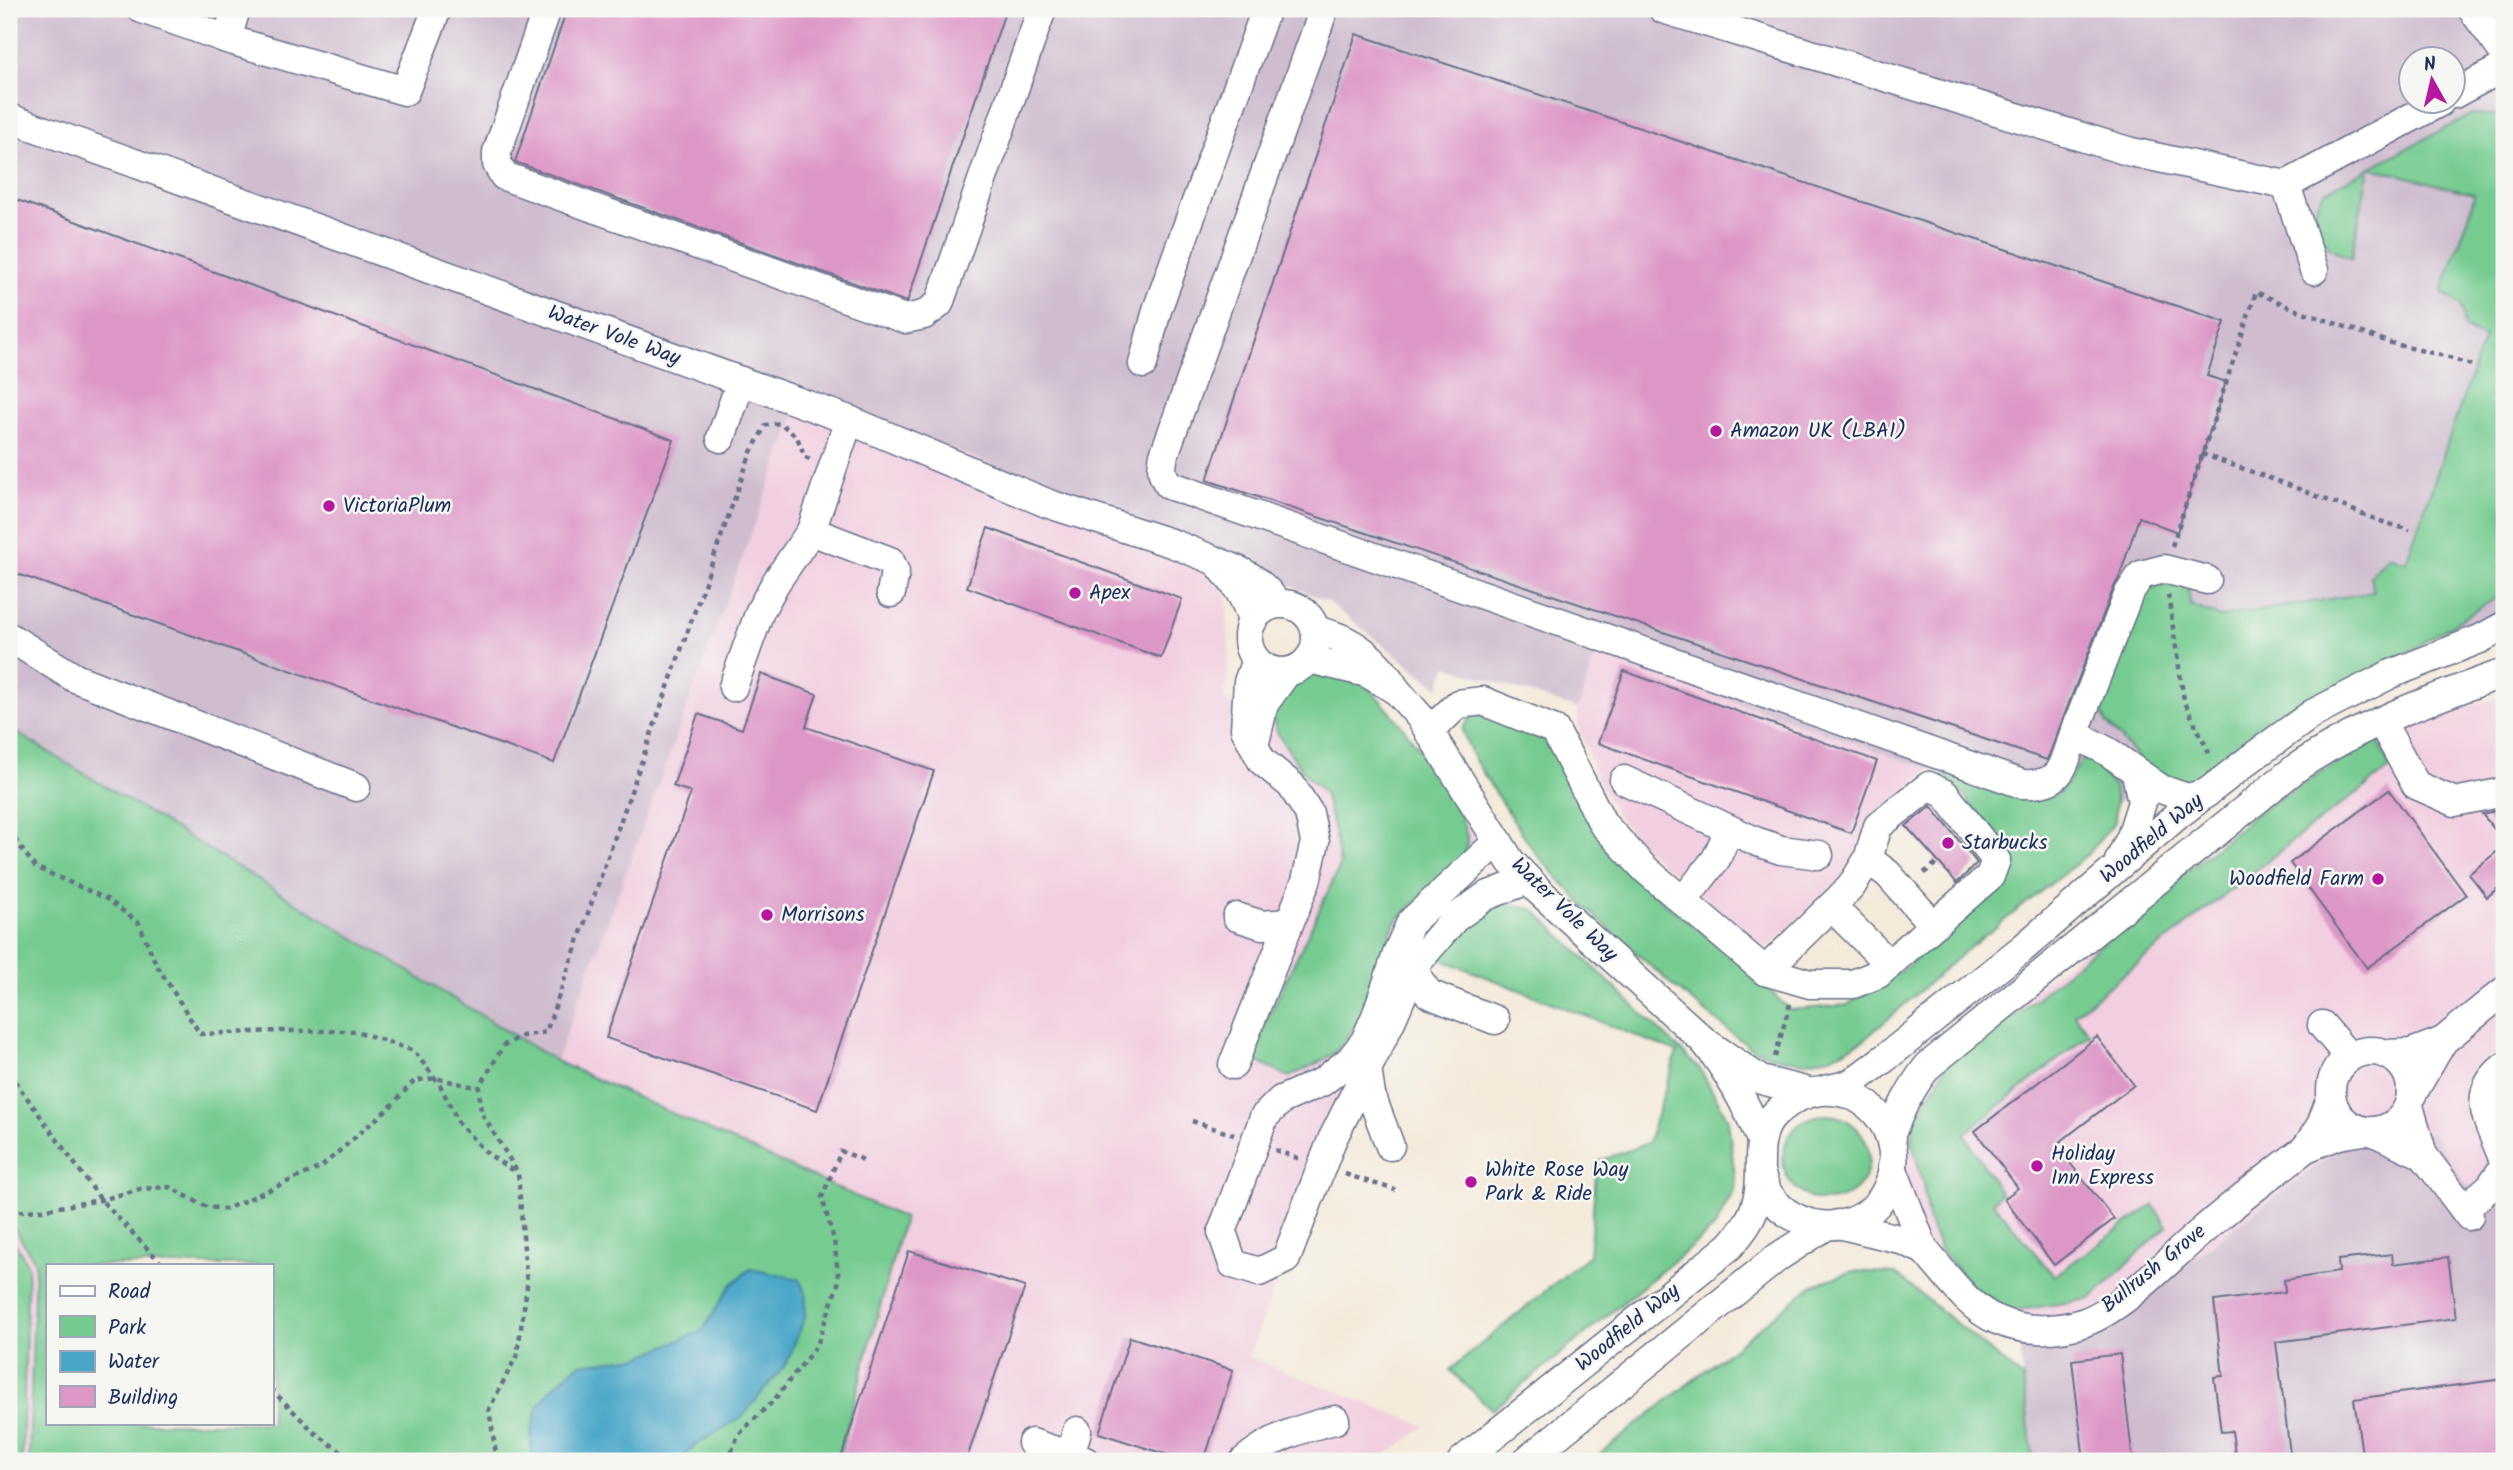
<svg xmlns="http://www.w3.org/2000/svg" width="2513" height="1470" viewBox="0 0 2513 1470" font-family="Kalam,sans-serif">
	<style>
		.built { fill: #f2cfe0 }
		.industrial { fill: #cfbdcf; fill-rule: evenodd }
		.green { fill: #74cb90; stroke: #487d77; stroke-width: 2; fill-rule: evenodd }
		.water { fill: #48a6c7; stroke: #326a92; stroke-width: 2 }
		.building { fill: #dd97c7 }
		.lines { fill: none; stroke-linecap: round; stroke-linejoin: round }
		.minor-casing { stroke: #677089; stroke-width: 31 }
		.path { stroke: #677089; stroke-width: 4.5; stroke-dasharray: 5 5; stroke-linecap: butt }
		.minor { stroke: #fff; stroke-width: 28 }
		.poi-dot { fill: #b5179e; stroke: #f6f6f2; stroke-width: 2.5 }
		.labels { text-anchor: middle; dominant-baseline: central; stroke-width: 5; stroke-linejoin: round; paint-order: stroke }
		.street-label { font-size: 21px; fill: #1b2f5e; stroke: #f6f6f2 }
		.poi-label { font-size: 21px; fill: #1b2f5e; stroke: #f6f6f2; text-anchor: start }
	</style>
	<rect width="100%" height="100%" fill="#f6f6f2"/>
	<filter id="ink" filterUnits="userSpaceOnUse"><feTurbulence type="fractalNoise" baseFrequency=".0143" numOctaves="2"/><feDisplacementMap in="SourceGraphic" scale="14" xChannelSelector="R" yChannelSelector="G"/><feConvolveMatrix kernelMatrix="1 2 1 2 8 2 1 2 1" color-interpolation-filters="sRGB"/></filter>
	<filter id="wash" filterUnits="userSpaceOnUse"><feTurbulence type="fractalNoise" baseFrequency=".00686" numOctaves="4" result="noise"/><feDisplacementMap in="SourceGraphic" scale="28" xChannelSelector="R" yChannelSelector="G"/><feGaussianBlur stdDeviation="1.57" result="paint"/><feColorMatrix in="noise" values="0 0 0 0 0 0 0 0 0 0 0 0 0 0 0 0 0 1.4 0 .05"/><feComposite in="paint" operator="in"/></filter>
	<g filter="url(#wash)">
		<rect width="100%" height="100%" fill="#f4eada"/>
		<g class="built">
			<polygon points="803,391 1225,556 1229,652 1224,700 1262,713 1481,833 1470,873 1417,919 1248,1357 1426,1426 1377,1461 838,1461 904,1218 556,1061"/>
			<polygon points="1596,653 1929,769 1875,816 1844,876 1766,949 1653,856 1621,821 1601,788 1578,725 1578,709"/>
			<polygon points="2504,696 2504,1204 2466,1184 2432,1133 2152,1290 2085,1333 2019,1342 1991,1332 1921,1275 1885,1213 1911,1103 1936,1066 2337,751 2412,722"/>
			<polygon points="9,1220 35,1262 29,1461 9,1461"/>
		</g>
		<g class="industrial">
			<path d="M9 9H2504V619L2437 632 2190 766 2116 803 2114 787 2092 760H2082L2061 792 2049 799 1929 769 1596 653 1578 709 1447 666 1439 688 1328 602 1225 556 804 391 556 1061 9 728ZM2412 60H2454V102H2412Z"/>
			<polygon points="2432,1133 2466,1184 2504,1204 2504,1461 2033,1461 2019,1342 2085,1333 2152,1290 2340,1148"/>
		</g>
		<g class="green">
			<polygon points="2472,114 2504,116 2504,593 2384,667 2253,741 2184,787 2142,763 2106,722 2099,705 2139,597 2156,584 2188,586 2190,605 2220,617 2373,592 2370,576 2388,556 2406,562 2484,338 2464,328 2461,305 2442,292 2470,213 2474,194 2369,167 2351,259 2330,248 2316,227 2315,208 2324,192"/>
			<path d="M1320 674C1331 675 1348 674 1357 679 1385 696 1472 813 1467 844 1463 875 1413 898 1396 922 1388 933 1386 954 1382 967 1374 990 1353 1035 1336 1051 1324 1062 1304 1069 1289 1077L1249 1058 1340 866 1334 830 1324 793 1304 773 1279 736 1267 705 1294 678Z"/>
			<polygon points="1472,715 1492,715 1552,743 1616,858 1642,885 1741,963 1790,1010 1847,1005 1908,966 2011,871 2011,850 1943,772 2049,798 2061,792 2082,760 2092,760 2114,787 2116,803 2115,822 2086,856 1963,953 1864,1040 1831,1057 1801,1062 1771,1056 1749,1047 1672,985 1585,907 1537,855 1495,793 1473,757 1462,730"/>
			<path d="M9 728 556 1061 904 1218 838 1461H29L35 1262 9 1220ZM47 1265H271V1423H47Z"/>
			<polygon points="2377,737 2390,769 2304,832 2074,1014 2090,1034 1964,1134 2001,1193 1993,1202 2054,1276 2153,1205 2167,1226 2091,1299 2006,1312 1977,1290 1941,1252 1928,1220 1923,1183 1912,1142 1915,1119 1949,1062 2021,1011 2258,812"/>
			<polygon points="1504,903 1533,909 1700,1069 1728,1119 1736,1186 1714,1228 1492,1410 1450,1370 1589,1255 1597,1162 1648,1143 1677,1052 1433,956 1455,928"/>
			<circle cx="1826" cy="1158" r="43"/>
			<polygon points="9,1233 28,1265 22,1461 9,1461"/>
			<polygon points="1854,1271 1896,1274 2023,1378 2033,1461 1591,1461 1813,1285"/>
		</g>
		<polygon class="water" points="750,1269 799,1279 806,1295 805,1318 786,1364 741,1418 695,1445 680,1461 532,1461 531,1432 538,1406 550,1390 579,1364 640,1357 703,1330 731,1285"/>
		<g id="blocks">
			<g class="building">
				<polygon points="567,9 1006,9 907,302 515,162"/>
				<polygon points="1356,34 2225,322 2207,376 2226,382 2177,532 2139,517 2119,578 2114,587 2047,760 1207,480"/>
				<polygon points="9,197 674,440 554,763 9,571"/>
				<polygon points="988,528 1182,599 1161,658 967,587"/>
				<polygon points="1624,671 1877,761 1851,833 1598,743"/>
				<polygon points="761,674 817,694 806,727 934,771 817,1110 606,1038 691,792 673,786 698,714 742,729"/>
				<polygon points="2389,790 2466,895 2367,968 2290,863"/>
				<polygon points="1931,806 1977,863 1957,883 1906,826"/>
				<polygon points="2504,809 2504,841 2482,814"/>
				<polygon points="2504,846 2504,883 2487,897 2469,874"/>
				<polygon points="2097,1037 2134,1085 2056,1145 2114,1219 2054,1265 2004,1199 2018,1188 1975,1131"/>
				<polygon points="909,1251 1025,1287 966,1461 840,1461"/>
				<polygon points="2392,1254 2393,1264 2448,1257 2456,1318 2276,1342 2291,1461 2236,1461 2232,1431 2221,1432 2214,1377 2223,1376 2214,1301 2285,1292 2284,1280 2339,1272 2338,1260"/>
				<polygon points="1130,1337 1233,1370 1204,1461 1187,1461 1099,1433"/>
				<polygon points="2120,1354 2133,1461 2084,1461 2072,1360"/>
				<polygon points="2504,1379 2504,1458 2483,1461 2363,1461 2354,1399"/>
			</g>
		</g>
	</g>
	<g filter="url(#ink)">
		<use href="#blocks" fill-opacity="0" stroke="#677089" stroke-width="2"/>
		<g class="lines">
			<defs>
				<g id="minor">
					<polyline points="142,9 227,39 236,9"/>
					<polyline points="547,9 497,152 497,164 504,176 905,319 924,315 939,304 1042,9"/>
					<path d="M1324 9 1164 455C1161 467 1161 475 1169 485L2022 784C2063 786 2063 767 2074 734"/>
					<polyline points="1663,9 2131,152 2286,185"/>
					<polyline points="2472,9 2504,53"/>
					<polyline points="227,39 405,91 437,9"/>
					<polyline points="2454,94 2504,67"/>
					<polyline points="9,118 849,420 1049,504 1174,544 1216,561"/>
					<polyline points="2314,270 2286,185 2440,102"/>
					<polyline points="1143,364 1157,310 1266,9"/>
					<polyline points="849,420 811,531 890,561 895,572 891,593"/>
					<polyline points="721,438 741,381"/>
					<circle cx="1282" cy="638" r="34"/>
					<path d="M1252 622C1246 596 1233 581 1216 561 1245 572 1258 578 1277 603"/>
					<polyline points="9,637 75,678 356,787"/>
					<path d="M1309 659 1367 673 1397 691C1378 660 1354 638 1317 631"/>
					<polyline points="733,687 760,611 776,582 811,531"/>
					<polyline points="1397,691 1420,717 1511,862 1540,892 1704,1041"/>
					<polyline points="2381,721 2416,785 2455,802 2504,792"/>
					<polyline points="1429,732 1458,704 1483,701 1555,730 1603,824 1645,869 1765,971"/>
					<polyline points="1256,738 1264,704 1287,672"/>
					<polyline points="1624,780 1755,841 1781,850 1819,855"/>
					<polygon points="1929,786 1945,794 1996,860 1990,876 1878,974 1853,984 1810,984 1765,971 1851,887 1868,859 1878,826"/>
					<polyline points="2207,793 2187,798 2161,789 2107,751 2074,734 2129,593 2141,575 2164,569 2207,580"/>
					<polyline points="1498,841 1411,922 1398,951 1376,1016 1365,1041 1350,1060 1322,1082 1281,1100 1264,1117 1222,1232 1233,1264 1259,1272 1286,1259 1332,1140 1392,1019 1415,965 1454,919 1486,896 1528,880"/>
					<polyline points="1868,859 1888,874 1933,925"/>
					<polyline points="2119,861 2131,837 2142,802 2136,773"/>
					<polyline points="1683,901 1716,859 1729,830"/>
					<polyline points="1832,907 1889,964"/>
					<polyline points="1237,917 1262,925 1288,923"/>
					<polyline points="1411,957 1419,980 1429,994 1495,1020"/>
					<polyline points="2322,1025 2349,1057"/>
					<polyline points="2443,1041 2504,991"/>
					<circle cx="2371" cy="1091" r="40"/>
					<polyline points="2385,1054 2411,1053 2443,1041 2411,1096"/>
					<polyline points="1233,1065 1306,881 1315,842 1309,813 1291,785 1262,761 1245,729 1248,682 1256,660"/>
					<path d="M2504 1067C2466 1097 2493 1127 2504 1162"/>
					<polyline points="1367,1068 1371,1095 1390,1146"/>
					<polyline points="1825,1090 1850,1084 1885,1058 2023,948 2178,815 2250,759 2312,714 2391,674 2480,639 2504,626"/>
					<polyline points="2331,1098 2321,1125 2306,1148 2339,1135 2363,1131"/>
					<polyline points="2374,1132 2423,1155 2409,1106"/>
					<path d="M1890 1137C1900 1110 1910 1089 1928 1066L2296 768C2360 724 2432 699 2504 673"/>
					<path d="M1761 1140C1746 1104 1729 1072 1704 1041L1761 1080 1809 1092"/>
					<polyline points="2423,1155 2469,1216"/>
					<polyline points="2464,1209 2490,1187 2504,1167"/>
					<polyline points="1838,1224 1899,1239 1924,1250 1892,1167"/>
					<path d="M1924 1250C1945 1273 1967 1307 1997 1320 2024 1332 2056 1332 2085 1322 2125 1307 2169 1259 2202 1231 2235 1202 2271 1175 2306 1148"/>
					<polyline points="1032,1443 1085,1461"/>
					<polyline points="1070,1456 1077,1431"/>
					<path d="M1244 1461C1271 1438 1301 1428 1335 1420"/>
					<path d="M1462 1461 1730 1246C1743 1231 1754 1217 1758 1196 1764 1169 1752 1136 1775 1114 1795 1095 1820 1085 1848 1094 1893 1110 1908 1168 1877 1204 1849 1237 1794 1230 1770 1196 1765 1190 1763 1179 1760 1172"/>
					<polyline points="1526,1461 1778,1257 1826,1226"/>
				</g>
			</defs>
			<use href="#minor" class="minor-casing"/>
			<g class="path">
				<polyline points="2202,454 2286,484 2383,522 2410,530"/>
				<polyline points="2172,546 2256,292 2292,308 2394,344 2449,357 2471,365"/>
				<polyline points="2168,595 2184,700 2211,757"/>
				<polyline points="9,831 35,867 107,899 139,923 156,964 200,1034 279,1031 356,1031 414,1051 440,1085 459,1124 488,1154 515,1172"/>
				<polyline points="1924,873 1939,861"/>
				<polyline points="1775,1057 1790,1004"/>
				<polyline points="9,1073 101,1200 163,1265"/>
				<polyline points="1192,1121 1234,1135"/>
				<polyline points="1275,1150 1300,1159"/>
				<polyline points="1345,1174 1395,1190"/>
				<polyline points="9,1212 41,1210 101,1200 140,1189 169,1187 207,1207 226,1209 321,1167 391,1106 414,1081 435,1078 479,1088"/>
				<polyline points="271,1389 315,1433 354,1461"/>
				<polyline points="497,1461 489,1409 517,1355 527,1287 518,1173 481,1112 479,1088 504,1045 522,1036 546,1032 751,452 766,425 780,423 797,437 805,457 812,460"/>
				<polyline points="728,1461 738,1435 775,1399 817,1345 839,1281 834,1240 822,1197 841,1151 866,1161"/>
			</g>
			<use href="#minor" class="minor"/>
		</g>
	</g>
	<g class="poi-dot">
		<circle cx="1716" cy="431" r="7"/>
		<circle cx="329" cy="506" r="7"/>
		<circle cx="1075" cy="593" r="7"/>
		<circle cx="1948" cy="843" r="7"/>
		<circle cx="2378" cy="879" r="7"/>
		<circle cx="767" cy="915" r="7"/>
		<circle cx="2037" cy="1166" r="7"/>
		<circle cx="1471" cy="1182" r="7"/>
	</g>
	<g class="labels">
		<g class="street-label">
			<text transform="translate(614 336) rotate(20)">Water Vole Way</text>
			<text transform="translate(2152 839) rotate(-40)">Woodfield Way</text>
			<text transform="translate(1564 910) rotate(44)">Water Vole Way</text>
			<text transform="translate(2154 1269) rotate(-39)">Bullrush Grove</text>
			<text transform="translate(1628 1328) rotate(-39)">Woodfield Way</text>
		</g>
		<g class="poi-label">
			<text x="1730" y="431">Amazon UK (LBA1)</text>
			<text x="343" y="506">VictoriaPlum</text>
			<text x="1089" y="593">Apex</text>
			<text x="1962" y="843">Starbucks</text>
			<text x="2364" y="879" text-anchor="end">Woodfield Farm</text>
			<text x="781" y="915">Morrisons</text>
			<text x="2051" y="1154">Holiday<tspan x="2051" dy="24">Inn Express</tspan></text>
			<text x="1485" y="1170">White Rose Way<tspan x="1485" dy="24">Park &amp; Ride</tspan></text>
		</g>
	</g>
	<rect width="2513" height="1470" fill="none" stroke="#f6f6f2" stroke-width="35"/>
	<rect x="46" y="1264" width="228" height="161" fill="#f6f6f2" stroke="#9ea6b7" stroke-width="2"/>
	<rect x="60" y="1286" width="35" height="10" fill="#ffffff" stroke="#9ea6b7" stroke-width="2"/>
	<text x="108" y="1298" font-size="21" fill="#1b2f5e">Road</text>
	<rect x="60" y="1316" width="35" height="21" fill="#74cb90" stroke="#9ea6b7" stroke-width="2"/>
	<text x="108" y="1334" font-size="21" fill="#1b2f5e">Park</text>
	<rect x="60" y="1351" width="35" height="21" fill="#48a6c7" stroke="#9ea6b7" stroke-width="2"/>
	<text x="108" y="1368" font-size="21" fill="#1b2f5e">Water</text>
	<rect x="60" y="1386" width="35" height="21" fill="#dd97c7" stroke="#9ea6b7" stroke-width="2"/>
	<text x="108" y="1404" font-size="21" fill="#1b2f5e">Building</text>
	<g transform="translate(2432 80) rotate(352)"><circle r="33" fill="#f6f6f2" stroke="#9ea6b7" stroke-width="2"/>
	<path d="M0-5L12 26L0 18L-12 26Z" fill="#b5179e"/>
	<text y="-10" font-size="19" font-weight="bold" text-anchor="middle" fill="#1b2f5e">N</text>
	</g>
</svg>
